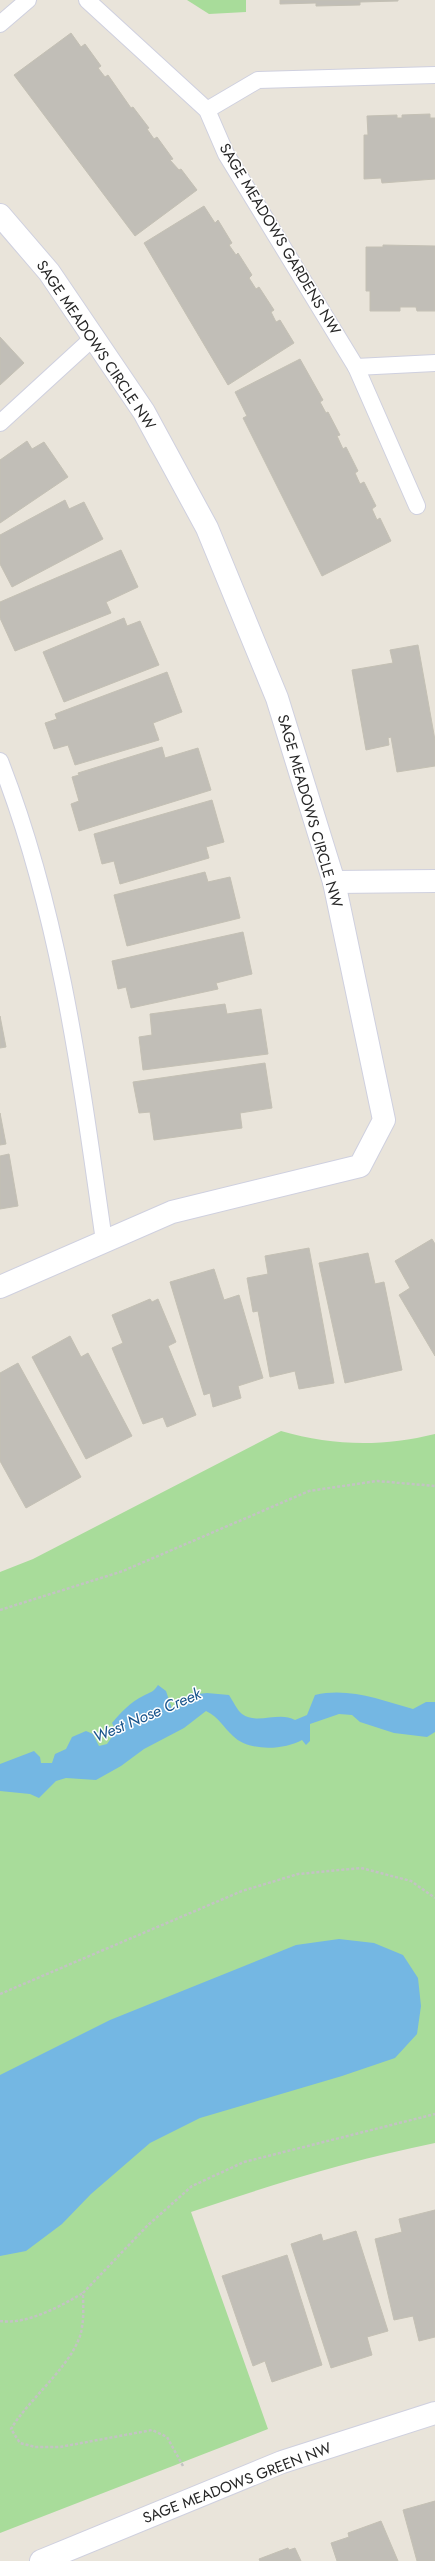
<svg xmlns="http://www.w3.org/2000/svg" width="435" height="2561" viewBox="0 0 435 2561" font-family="Jost,sans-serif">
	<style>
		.green { fill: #a8dc9a }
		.water { fill: #74b7e3 }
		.building { fill: #c1beb7; stroke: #c4c0b4 }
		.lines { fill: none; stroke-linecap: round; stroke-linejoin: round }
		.service-casing { stroke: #cfd0df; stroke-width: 18 }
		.minor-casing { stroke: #cfd0df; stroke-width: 24 }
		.path { stroke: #c3c3c3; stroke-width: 2.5; stroke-dasharray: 3 2; stroke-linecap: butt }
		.service { stroke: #fff; stroke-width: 16 }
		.minor { stroke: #fff; stroke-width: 22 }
		.labels { text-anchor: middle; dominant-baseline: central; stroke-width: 3; stroke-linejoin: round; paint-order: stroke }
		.street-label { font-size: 15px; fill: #272727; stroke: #fff }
		.water-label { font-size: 16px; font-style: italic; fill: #18548b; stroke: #fff }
	</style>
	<rect width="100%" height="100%" fill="#e9e4da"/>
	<g class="green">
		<polygon points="187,0 246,0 246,12 209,14"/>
		<path d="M281 1431C332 1446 383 1447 435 1434V2143C351 2160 271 2185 191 2212L268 2429 0 2533V1572L33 1559Z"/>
	</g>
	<g class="water">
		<path d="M158 1685 166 1691 172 1709 182 1706 188 1695 207 1693 229 1695C233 1701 237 1710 242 1714 257 1725 279 1711 295 1720L307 1715 315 1695C348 1687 381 1700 413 1709L426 1702H435V1732L427 1737 394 1733 360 1722 352 1715 339 1714 310 1724V1741L306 1745 302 1740C284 1750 249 1752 233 1736 223 1727 219 1717 206 1711L184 1728 144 1749 121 1766 96 1780 66 1778 56 1781 39 1798 30 1794 0 1791V1764L34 1751 40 1757 41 1763H52L55 1754 66 1749 72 1737 86 1731 93 1734 99 1746 107 1744 116 1731 112 1723C119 1714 132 1701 143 1696 150 1692 153 1693 158 1685Z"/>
		<polygon points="339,1939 374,1943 403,1955 418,1978 421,2006 417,2034 395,2058 342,2076 200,2118 150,2143 91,2194 62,2224 26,2251 0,2256 0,2075 110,2020 296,1945"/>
	</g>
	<g class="building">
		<polygon points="280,0 398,0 398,1 360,2 360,5 316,6 316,3 280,4"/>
		<polygon points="71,33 81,47 85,44 101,66 98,68 105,77 108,75 131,108 133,107 149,128 147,129 154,139 157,137 173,159 170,160 179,170 181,169 197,190 135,236 14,75"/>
		<polygon points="430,114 430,118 435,118 435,179 382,183 381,178 364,179 364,135 368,135 367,116 397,115 397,118 402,118 402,115"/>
		<polygon points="204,206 215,223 218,220 232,243 229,245 236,255 238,253 252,275 249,278 256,289 259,287 274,310 271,312 276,322 280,320 294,343 228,385 144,243"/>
		<polygon points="383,245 435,246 435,311 417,311 416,307 400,307 400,311 370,311 370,291 366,291 366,247 383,247"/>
		<polygon points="0,337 24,363 0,385"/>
		<polygon points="300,359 323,400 320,402 326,413 328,412 340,435 337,436 343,449 346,447 358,471 355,473 360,484 364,482 376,506 372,509 377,520 380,518 391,541 322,576 243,418 247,416 235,392"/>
		<polygon points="27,441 32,449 44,442 68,477 0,523 0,460"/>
		<polygon points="65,500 69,509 84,502 103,539 12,587 0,564 0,535"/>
		<polygon points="121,550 138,587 106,602 111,613 15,651 0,618 0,602"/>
		<polygon points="124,618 127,626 140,621 159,665 64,702 43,652"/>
		<polygon points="418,645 435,740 435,766 397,772 391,737 388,738 389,745 366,750 352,670 393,663 390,650"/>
		<polygon points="167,672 182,712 153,723 159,740 75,765 68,745 54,749 45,723 57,719 55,714"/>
		<polygon points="162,747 165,758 198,748 211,790 79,831 71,804 79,801 72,777 79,775 78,773"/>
		<polygon points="212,800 224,842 206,847 209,858 120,884 114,861 102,864 94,834"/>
		<polygon points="205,872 208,882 230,877 240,918 127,946 114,895"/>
		<polygon points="243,932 252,974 216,983 218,989 131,1008 126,987 118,989 112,961"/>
		<polygon points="225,1004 227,1014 261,1009 268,1054 143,1070 139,1037 152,1035 150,1014"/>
		<polygon points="0,1016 6,1047 0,1048"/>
		<polygon points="265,1063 272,1108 240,1113 242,1128 154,1140 150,1112 139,1113 133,1082"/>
		<polygon points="0,1113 6,1144 0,1145"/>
		<polygon points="9,1154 18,1206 0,1209 0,1156"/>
		<polygon points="432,1239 435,1244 435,1356 399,1295 410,1288 395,1261"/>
		<polygon points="309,1248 334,1383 299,1389 295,1371 270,1377 258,1311 253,1312 247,1278 268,1274 265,1256"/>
		<polygon points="368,1253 375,1284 384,1282 402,1370 345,1383 319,1263"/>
		<polygon points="214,1269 224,1300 239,1295 263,1378 238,1386 241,1398 213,1407 210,1393 204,1395 170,1282"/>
		<polygon points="150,1299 152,1302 158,1299 176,1342 168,1346 196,1415 167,1427 163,1417 143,1424 112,1348 123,1343 112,1315"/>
		<polygon points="70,1336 81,1357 88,1353 132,1436 86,1459 32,1357"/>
		<polygon points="18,1363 81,1477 26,1508 0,1461 0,1373"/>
		<polygon points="435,2210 435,2337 419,2341 413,2316 394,2320 375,2239 402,2232 399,2219"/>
		<polygon points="356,2231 388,2331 367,2337 372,2355 331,2368 291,2244 321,2234 323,2241"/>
		<polygon points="287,2255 322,2365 272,2382 265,2361 253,2366 222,2276"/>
		<polygon points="435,2501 435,2561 417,2561 403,2510"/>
		<polygon points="381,2521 398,2561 337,2561 331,2543 349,2537 348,2533"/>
		<polygon points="288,2548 289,2550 295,2548 301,2561 260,2561 259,2559"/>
	</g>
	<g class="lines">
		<defs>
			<g id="service">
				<polyline points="87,0 207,110 226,154 356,367 417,506"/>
				<polyline points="0,24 28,0"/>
				<polyline points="207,110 258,80 435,75"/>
				<polyline points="356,367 435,363"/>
				<polyline points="0,423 94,337"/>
				<path d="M0 761C60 914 81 1079 104 1241"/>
			</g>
			<g id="minor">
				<polyline points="0,215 49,272 144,412 207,528 277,698 334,882 384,1120 360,1166 172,1212 0,1287"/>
				<polyline points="334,882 435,881"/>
				<polyline points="41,2561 282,2462 435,2413"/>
			</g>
		</defs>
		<use href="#service" class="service-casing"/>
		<use href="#minor" class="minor-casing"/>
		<g class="path">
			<polyline points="0,1610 123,1571 309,1491 377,1481 435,1486"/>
			<polyline points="0,1994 242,1891 298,1874 361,1868 411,1881 435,1898"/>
			<path d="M0 2321C27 2325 61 2306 83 2293"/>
			<path d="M183 2466 167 2437 152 2430 60 2447H35L20 2443 11 2429C29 2398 78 2361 82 2327 84 2316 83 2304 83 2293L147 2226 192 2186 244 2162 435 2114"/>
		</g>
		<use href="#service" class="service"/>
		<use href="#minor" class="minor"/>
	</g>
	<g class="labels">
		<g class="street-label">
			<text transform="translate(280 239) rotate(59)">SAGE MEADOWS GARDENS NW</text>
			<text transform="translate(96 345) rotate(56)">SAGE MEADOWS CIRCLE NW</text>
			<text transform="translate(310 811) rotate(74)">SAGE MEADOWS CIRCLE NW</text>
			<text transform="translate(237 2483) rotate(-21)">SAGE MEADOWS GREEN NW</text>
		</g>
		<g class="water-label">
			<text transform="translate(147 1715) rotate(-23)">West Nose Creek</text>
		</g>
	</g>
</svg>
